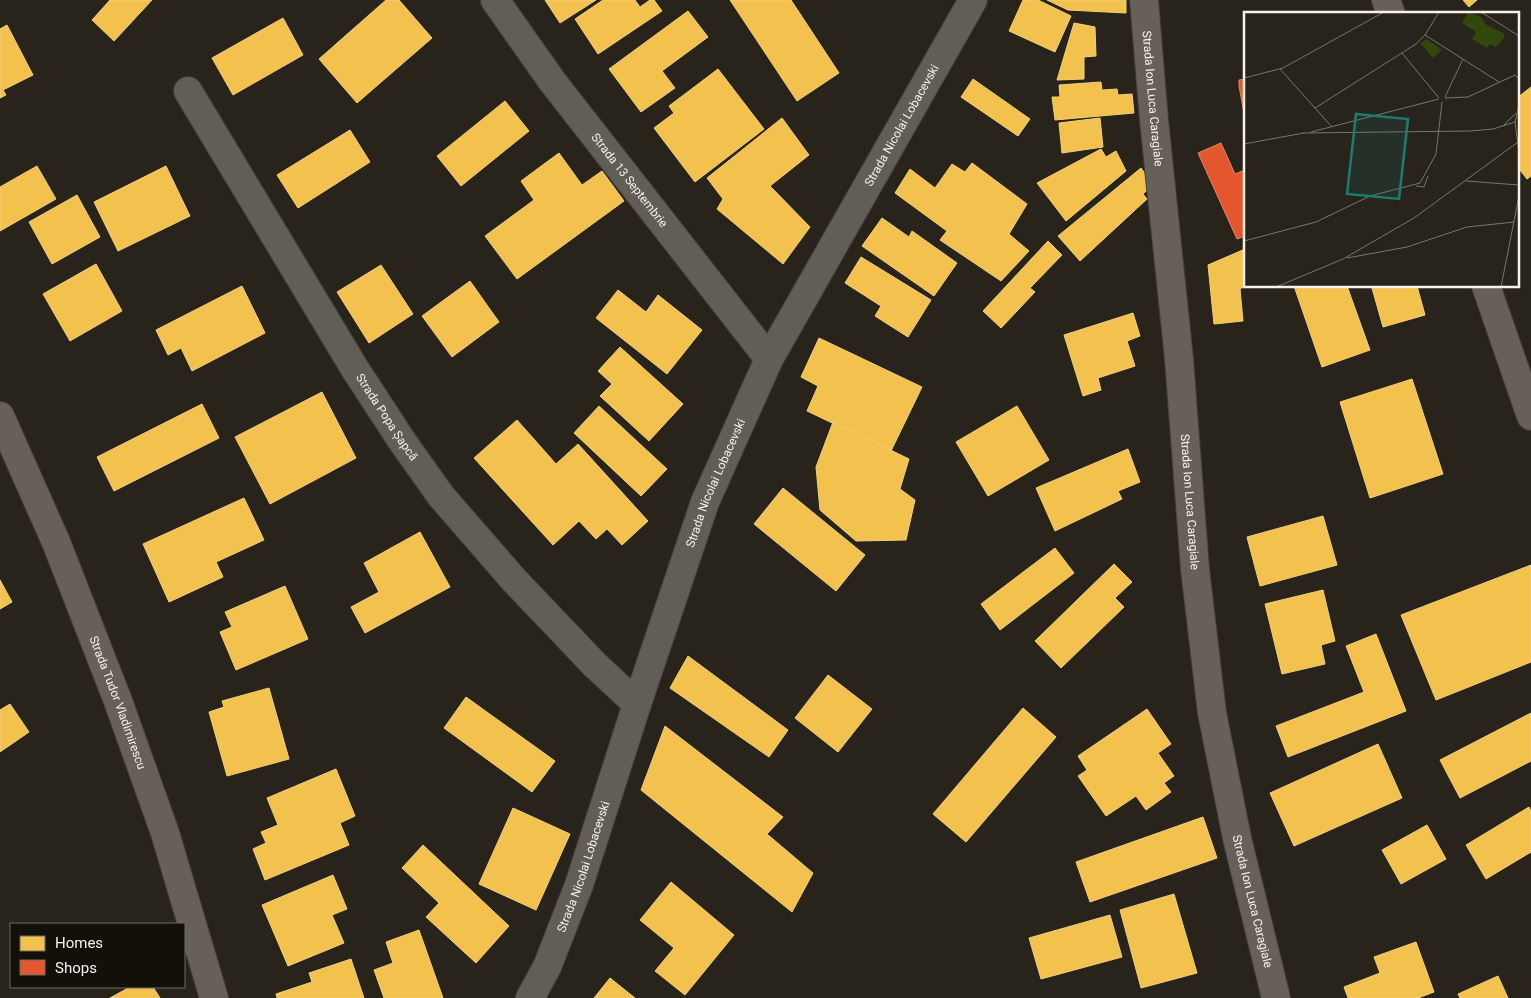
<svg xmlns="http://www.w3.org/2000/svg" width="1531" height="998" viewBox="0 0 1531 998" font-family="Roboto,sans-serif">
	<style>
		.homes { fill: #f2c14e; stroke: #f3d07c }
		.shops { fill: #e4572e; stroke: #e98666 }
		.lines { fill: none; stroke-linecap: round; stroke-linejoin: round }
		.street-casing { stroke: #423e39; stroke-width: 30 }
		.secondary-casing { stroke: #423e39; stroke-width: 30 }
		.street { stroke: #615d57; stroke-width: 28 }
		.secondary { stroke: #666058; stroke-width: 28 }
		.labels { text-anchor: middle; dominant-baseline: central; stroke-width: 5; stroke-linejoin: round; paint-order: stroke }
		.street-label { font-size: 12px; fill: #f6f2e8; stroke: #131009 }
		.inset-road { fill: none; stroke: #7a766e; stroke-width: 1 }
		.view { fill: #1b7c74; fill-opacity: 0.15; stroke: #1b7c74; stroke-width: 2.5 }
		.inset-edge { fill: none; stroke: #f6f2e8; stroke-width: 2.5 }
	</style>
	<rect width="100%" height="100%" fill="#28241c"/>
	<g class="homes">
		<polygon points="110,0 152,0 114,41 92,20"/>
		<polygon points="386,0 399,0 432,38 357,103 319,59"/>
		<polygon points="545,0 596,0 560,23"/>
		<polygon points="603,0 635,0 640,7 650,0 654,0 662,11 598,54 575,19"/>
		<polygon points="730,0 791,0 839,73 797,101"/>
		<polygon points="1023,0 1038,0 1071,16 1055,52 1009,31"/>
		<polygon points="1047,0 1126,0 1126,13 1068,10"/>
		<polygon points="1463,0 1477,0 1469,7"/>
		<polygon points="688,11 708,37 662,71 675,88 641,112 609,69"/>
		<polygon points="283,18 303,55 233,95 212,58"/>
		<polygon points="1074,23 1095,27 1096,56 1084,57 1084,79 1057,80"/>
		<polygon points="7,25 33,75 3,90 6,95 0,98 0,29"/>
		<polygon points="718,69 764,129 695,182 654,128 674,113 669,106"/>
		<polygon points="973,79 1030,119 1018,136 961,97"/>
		<polygon points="1101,82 1102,90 1117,89 1118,95 1132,94 1134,113 1055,120 1052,97 1060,97 1059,85"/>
		<polygon points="1531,87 1531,176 1527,179 1517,166 1517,98"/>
		<polygon points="505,101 529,131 461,186 437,156"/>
		<polygon points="782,118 809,155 770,186 810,227 783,264 717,209 723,199 707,178"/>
		<polygon points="1100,118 1103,147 1062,153 1059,123"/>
		<polygon points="350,130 370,162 298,208 277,175"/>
		<polygon points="1101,149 1106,157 1116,151 1126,171 1066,221 1037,183"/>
		<polygon points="559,153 582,185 602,171 624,201 517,279 485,236 534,200 521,181"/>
		<polygon points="972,163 1027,204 1009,234 1029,251 1001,281 940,240 947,231 895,193 910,169 935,188 952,164 965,172"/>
		<polygon points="37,166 56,199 0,231 0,187"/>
		<polygon points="166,166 190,216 118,251 94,202"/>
		<polygon points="1141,168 1153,185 1143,194 1147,199 1080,261 1058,236"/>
		<polygon points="77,195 100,237 52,264 29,222"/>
		<polygon points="882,218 909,237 912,231 957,263 934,296 862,246"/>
		<polygon points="1048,241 1062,255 1030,288 1035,292 1001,328 983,311"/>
		<polygon points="1245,249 1245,286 1240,289 1243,321 1214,324 1208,265"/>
		<polygon points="861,257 931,300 908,337 875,316 881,306 845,283"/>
		<polygon points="96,264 122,311 70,341 43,294"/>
		<polygon points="381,265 413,314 369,343 337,292"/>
		<polygon points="470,281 499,322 452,357 422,316"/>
		<polygon points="242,286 265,333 192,371 181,348 168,355 156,330"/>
		<polygon points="1294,286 1347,286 1370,350 1322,367"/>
		<polygon points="1379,286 1417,286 1425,315 1383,327 1372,288"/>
		<polygon points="618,290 646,312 658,295 702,330 667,374 596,318"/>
		<polygon points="1133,313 1140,336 1127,341 1135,366 1098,378 1101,390 1083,396 1064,335"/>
		<polygon points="819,338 922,387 891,451 807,411 818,386 801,377"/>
		<polygon points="620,347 683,404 649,441 600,396 612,384 598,371"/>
		<polygon points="1412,379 1443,474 1370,498 1340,402"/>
		<polygon points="322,392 356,458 270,504 235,437"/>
		<polygon points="202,404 219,438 114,491 97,457"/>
		<polygon points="599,406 667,469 641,496 574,433"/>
		<polygon points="1017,406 1049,460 988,496 956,442"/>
		<polygon points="517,420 556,464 578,444 648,521 622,545 607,529 596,539 579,521 553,545 474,458"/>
		<polygon points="833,422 909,459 900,489 915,500 906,540 856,541 820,510 816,467"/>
		<polygon points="1128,449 1140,482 1118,491 1122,499 1055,531 1036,488"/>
		<polygon points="783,488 865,555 836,591 754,524"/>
		<polygon points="244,498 264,540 216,562 223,577 169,602 143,544"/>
		<polygon points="1323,516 1337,565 1260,586 1247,537"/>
		<polygon points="420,532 450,587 365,633 351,607 379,592 364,563"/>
		<polygon points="1055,548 1074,573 1000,630 981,604"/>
		<polygon points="1114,564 1132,582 1115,598 1124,607 1061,668 1035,641"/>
		<polygon points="1531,565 1531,662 1436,700 1401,615"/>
		<polygon points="0,580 12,602 0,609"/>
		<polygon points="285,586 308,639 236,670 220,632 232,627 225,612"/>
		<polygon points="1323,590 1335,641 1321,645 1325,664 1282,674 1265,604"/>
		<polygon points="1376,634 1406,711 1288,757 1276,726 1364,692 1346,646"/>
		<polygon points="688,656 788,730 769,757 670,688"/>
		<polygon points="828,675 872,709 838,752 795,718"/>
		<polygon points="269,688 289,759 227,776 209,712 224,707 222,701"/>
		<polygon points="466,697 555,761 532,792 444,728"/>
		<polygon points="10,704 29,732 0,752 0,710"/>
		<polygon points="1023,708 1056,737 966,842 933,814"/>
		<polygon points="1147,709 1171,744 1158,753 1174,776 1164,783 1171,792 1146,810 1136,796 1106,816 1078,776 1087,770 1078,756"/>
		<polygon points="1531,713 1531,761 1460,798 1440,760"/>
		<polygon points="665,726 783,817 767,834 813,873 792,912 641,790"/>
		<polygon points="1378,744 1402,798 1294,846 1270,793"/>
		<polygon points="336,769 355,816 340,823 349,845 265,880 253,849 266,843 261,832 278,825 267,798"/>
		<polygon points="1529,807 1531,811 1531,852 1486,879 1466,845"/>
		<polygon points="513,808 570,834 536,910 479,884"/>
		<polygon points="1203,817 1217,858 1090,902 1076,862"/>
		<polygon points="1427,825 1446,859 1401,884 1382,850"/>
		<polygon points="423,845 509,926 476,963 426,917 439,903 402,868"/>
		<polygon points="333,875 347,909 332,915 344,943 288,966 262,905"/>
		<polygon points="671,882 734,935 685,995 655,971 674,948 640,920"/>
		<polygon points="1174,894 1197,973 1141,988 1120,910"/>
		<polygon points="1110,915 1122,957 1041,979 1029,938"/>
		<polygon points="419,930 443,998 384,998 374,970 393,963 386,942"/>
		<polygon points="1416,942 1434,992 1418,998 1348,998 1344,987 1380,973 1374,957"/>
		<polygon points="351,959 364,998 277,998 276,994 312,982 309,973"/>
		<polygon points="1498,976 1508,998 1460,998 1458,994"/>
		<polygon points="610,978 635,998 594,998"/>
		<polygon points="130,987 153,987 160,998 110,998"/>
	</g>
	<g class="shops">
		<polygon points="1245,79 1245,118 1239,86 1239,80"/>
		<polygon points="1221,143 1235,174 1245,170 1245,236 1237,239 1198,153"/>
	</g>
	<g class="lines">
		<defs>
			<g id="street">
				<path id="s1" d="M495 0 552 81 769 359"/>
				<path id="s2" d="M188 91 355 369 402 441 441 496 514 580 595 665 637 704"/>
				<path id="s3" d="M530 998 547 967 579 885 637 704 705 502 769 359 973 0"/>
			</g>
			<g id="secondary">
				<path id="s4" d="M1144 0 1154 120 1179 359 1195 569 1212 713 1237 838 1276 998"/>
				<polyline points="1386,0 1391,14"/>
				<polyline points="1486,286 1531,416"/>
				<path id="s5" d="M0 416 56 542 118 701 165 833 214 998"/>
			</g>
		</defs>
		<use href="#street" class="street-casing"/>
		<use href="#secondary" class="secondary-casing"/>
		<use href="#street" class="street"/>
		<use href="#secondary" class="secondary"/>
	</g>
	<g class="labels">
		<g class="street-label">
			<text stroke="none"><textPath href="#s4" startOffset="99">Strada Ion Luca Caragiale</textPath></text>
			<text stroke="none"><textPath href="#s3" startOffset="952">Strada Nicolai Lobacevski</textPath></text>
			<text stroke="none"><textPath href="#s1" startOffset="225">Strada 13 Septembrie</textPath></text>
			<text stroke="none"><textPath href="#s2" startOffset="382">Strada Popa Șapcă</textPath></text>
			<text stroke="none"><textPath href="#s3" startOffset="548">Strada Nicolai Lobacevski</textPath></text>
			<text stroke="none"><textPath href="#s4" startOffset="504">Strada Ion Luca Caragiale</textPath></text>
			<text stroke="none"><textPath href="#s5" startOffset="310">Strada Tudor Vladimirescu</textPath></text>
			<text stroke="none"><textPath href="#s3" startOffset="142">Strada Nicolai Lobacevski</textPath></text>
			<text stroke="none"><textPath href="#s4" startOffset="909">Strada Ion Luca Caragiale</textPath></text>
		</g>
	</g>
	<g transform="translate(1244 12)">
		<rect width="275" height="275" fill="#28241c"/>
		<path d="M224 0 237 5 241 12 259 21 261 25 252 35 246 32 243 36 228 27 232 20 218 11ZM183 27 198 38 189 46 176 31Z" fill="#32470a"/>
		<path class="inset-road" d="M195 0 181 23 255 70M237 0 275 24M158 41 195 86M36 57 88 115M0 66 39 56 140 0M201 85 219 47M201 86 224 85 271 63 275 67M275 94 271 110 275 140M71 96 172 32 181 23M259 114 272 101M67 120 195 87M59 121 226 119 249 117 271 110M0 132 60 121M222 169 275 173M172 174 180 175 184 164M0 229 72 210 126 184 176 171 192 142 198 90M103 246 163 235 223 215 270 210M32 275 99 247 170 206 274 130M257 275 275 184"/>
		<path class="view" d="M112 102 164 107 155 187 103 182Z"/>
		<rect width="275" height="275" class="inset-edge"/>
	</g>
	<rect x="10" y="923" width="175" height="65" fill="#131009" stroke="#6e6a62"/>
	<rect x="20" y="936" width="25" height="15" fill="#f2c14e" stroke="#6e6a62"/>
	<text x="55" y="948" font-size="15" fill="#f6f2e8">Homes</text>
	<rect x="20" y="960" width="25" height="15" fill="#e4572e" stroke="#6e6a62"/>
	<text x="55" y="973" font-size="15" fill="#f6f2e8">Shops</text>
</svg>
